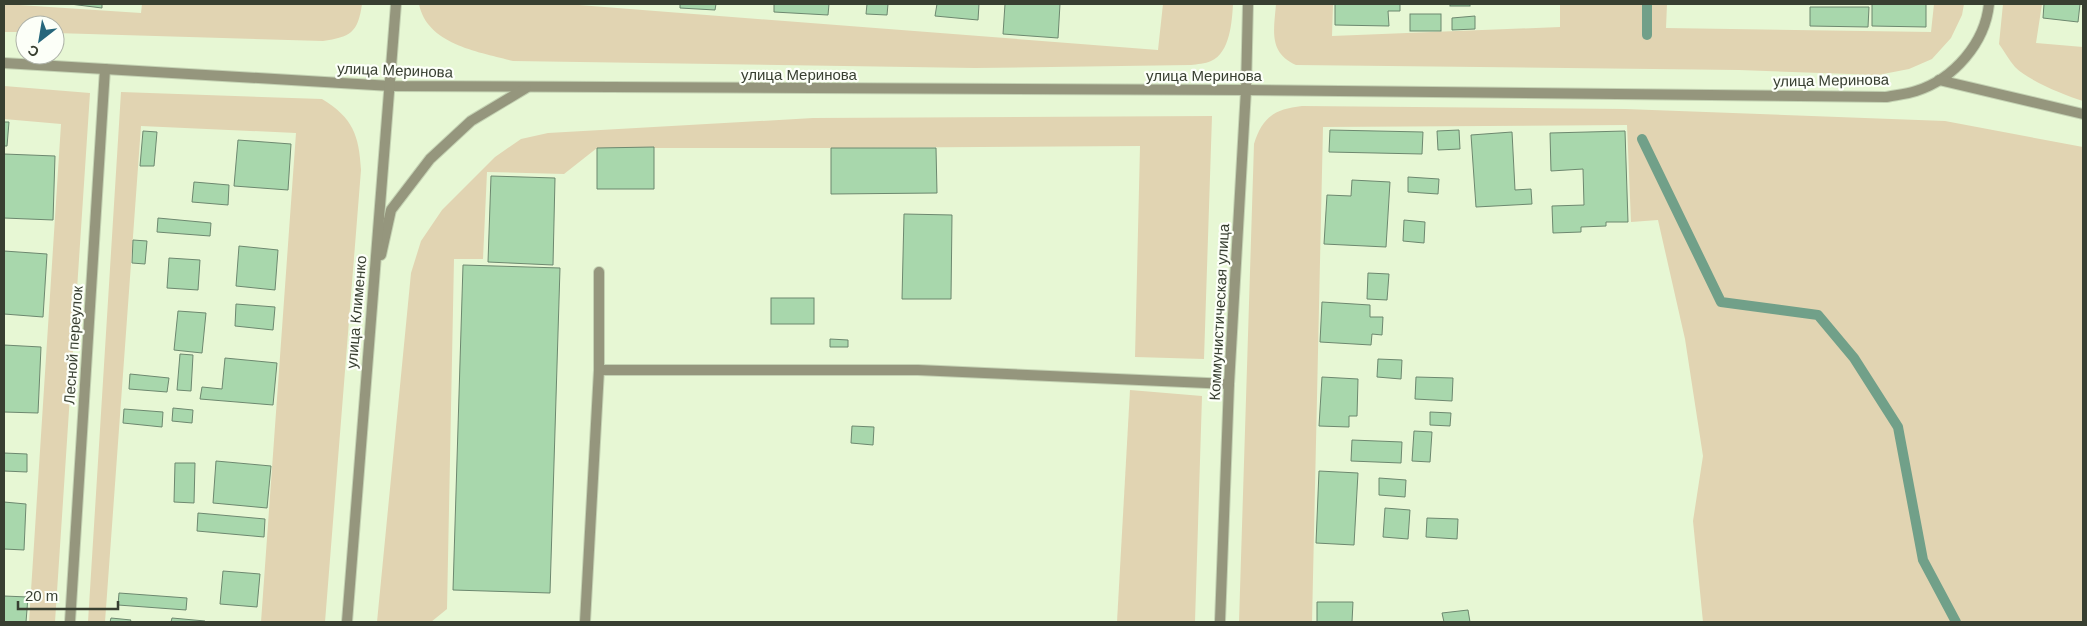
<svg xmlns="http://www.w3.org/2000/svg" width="2087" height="626" viewBox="0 0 2087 626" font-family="Helvetica,sans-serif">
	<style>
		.green { fill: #e1d4b2 }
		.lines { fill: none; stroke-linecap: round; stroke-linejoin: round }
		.stream { stroke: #71a089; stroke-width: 10 }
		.building { fill: #a8d7ac; stroke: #6d886f }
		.lane-casing { stroke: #c4d2b3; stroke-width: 12 }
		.street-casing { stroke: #c4d2b3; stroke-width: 12 }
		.lane { stroke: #95967d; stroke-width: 10 }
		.street { stroke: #95967d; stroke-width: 10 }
		.labels { text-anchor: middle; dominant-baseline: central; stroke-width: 4.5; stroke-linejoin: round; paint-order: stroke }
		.street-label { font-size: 15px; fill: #383f31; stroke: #fcfff8 }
	</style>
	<rect width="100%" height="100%" fill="#e7f7d4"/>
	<g class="green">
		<path d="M4 4 141 13 142 4H362C358 33 350 37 323 41L55 33V25H25V32H4Z"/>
		<path d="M419 4H566L1158 50 1163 4H1233C1232 21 1230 53 1211 61 1205 64 1197 64 1191 65L975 68 513 61C480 52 427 45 419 4Z"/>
		<path d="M1276 4H1333L1332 36 1560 27V4H1667L1666 28 1931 32 1934 4H1964L1962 15 1951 38 1932 59 1909 69 1878 75 1739 70 1296 65C1268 52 1274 30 1276 4Z"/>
		<path d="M2003 4H2042L2036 43 2083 47V101C2064 95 2029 81 2015 67 2009 60 2004 51 1999 44Z"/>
		<polygon points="4,86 90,93 55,622 29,622 61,124 4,119"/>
		<path d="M121 92 322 99C353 118 359 135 361 170L325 622H261L296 133 141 126 105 622H88Z"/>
		<path d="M1302 106 1625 109 1945 121 2083 147V622H1703L1693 521 1703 456 1685 339 1658 220 1631 222 1627 125 1323 127 1312 622H1239L1254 144C1262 117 1275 109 1302 106Z"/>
		<polygon points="1212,116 1204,359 1135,357 1140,146 831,148 597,148 564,174 487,172 483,259 454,259 447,609 431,622 377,622 411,273 421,241 442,210 495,157 521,139 548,133 813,118"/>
		<polygon points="1130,390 1202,396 1195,622 1117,622"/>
	</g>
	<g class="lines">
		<g class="stream">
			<polyline points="1647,4 1647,35"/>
			<polyline points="1642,139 1721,302 1818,315 1854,358 1898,427 1923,560 1956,622"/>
		</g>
	</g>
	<g class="building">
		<polygon points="70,4 102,4 102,8"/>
		<polygon points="680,4 716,4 715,10 680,8"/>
		<polygon points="774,4 829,4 828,15 774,12"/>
		<polygon points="867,4 888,4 887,15 866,14"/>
		<polygon points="937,4 979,4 978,20 935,16"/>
		<polygon points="1005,4 1060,4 1058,38 1003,34"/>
		<polygon points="1335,4 1400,4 1400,11 1388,11 1389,26 1335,25"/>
		<rect x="1450" y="4" width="20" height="2"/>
		<polygon points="1872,4 1926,4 1926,27 1872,26"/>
		<polygon points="2044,4 2080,4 2078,22 2043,18"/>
		<polygon points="1810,7 1869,7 1868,27 1810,26"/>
		<rect x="1410" y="14" width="31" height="17"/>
		<polygon points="1475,16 1475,29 1452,30 1452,18"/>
		<polygon points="4,122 9,122 7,146 4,146"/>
		<polygon points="1330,130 1423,132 1422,154 1329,152"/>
		<polygon points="1459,130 1460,149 1438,150 1437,131"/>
		<polygon points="143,131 157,132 154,166 140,166"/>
		<polygon points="1625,131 1628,222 1606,222 1606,226 1581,227 1581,232 1553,233 1552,206 1584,205 1583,169 1551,171 1550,133"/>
		<polygon points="1512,132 1515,190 1531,189 1532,204 1476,207 1471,135"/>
		<polygon points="238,140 291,144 288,190 234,186"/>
		<polygon points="654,147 654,189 597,189 597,148"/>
		<polygon points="831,148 936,148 937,193 831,194"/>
		<polygon points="4,154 55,156 53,220 4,218"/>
		<polygon points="491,176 555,178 553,265 488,262"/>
		<polygon points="1408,177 1439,179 1438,194 1408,192"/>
		<polygon points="1352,180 1390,182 1386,247 1324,244 1327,195 1351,196"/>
		<polygon points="194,182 229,185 228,205 192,202"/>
		<polygon points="904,214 952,215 951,299 902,299"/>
		<polygon points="158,218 211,223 210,236 157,232"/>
		<polygon points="1404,220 1425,222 1424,243 1403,241"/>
		<polygon points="133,240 147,241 145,264 132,263"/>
		<polygon points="239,246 278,250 275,290 236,286"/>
		<polygon points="4,251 47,254 43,317 4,314"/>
		<polygon points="169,258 200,260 198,290 167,288"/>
		<polygon points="463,265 560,268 550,593 453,590"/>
		<polygon points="1368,273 1389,274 1387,300 1367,299"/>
		<rect x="771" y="298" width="43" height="26"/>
		<polygon points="1322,302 1370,305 1370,317 1383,317 1382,335 1372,334 1371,345 1320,342"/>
		<polygon points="236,304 275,307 273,330 235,326"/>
		<polygon points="178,311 206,313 202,353 174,350"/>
		<polygon points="830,339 848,340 848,347 830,347"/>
		<polygon points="4,345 41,347 38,413 4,412"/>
		<polygon points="180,354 193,355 191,391 177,390"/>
		<polygon points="225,358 277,363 273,405 200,399 202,387 222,389"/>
		<polygon points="1378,359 1402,360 1401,379 1377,377"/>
		<polygon points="130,374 169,378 167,392 129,389"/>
		<polygon points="1322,377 1358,379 1357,416 1349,416 1349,427 1319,426"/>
		<polygon points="1416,377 1453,378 1452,401 1415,399"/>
		<polygon points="173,408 193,410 192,423 172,421"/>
		<polygon points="124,409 163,412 162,427 123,423"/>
		<polygon points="1430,412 1451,413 1450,426 1430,425"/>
		<polygon points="852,426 874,427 873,445 851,443"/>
		<polygon points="1414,431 1432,432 1430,462 1412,461"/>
		<polygon points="1352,440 1402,442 1401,463 1351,461"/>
		<polygon points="4,453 27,454 27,472 4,471"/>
		<polygon points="216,461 271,466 267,508 213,503"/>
		<polygon points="175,463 195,463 194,503 174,502"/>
		<polygon points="1319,471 1358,473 1354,545 1316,543"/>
		<polygon points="1379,478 1406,480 1405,497 1379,495"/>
		<polygon points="4,502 26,504 24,550 4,549"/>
		<polygon points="1385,508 1410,510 1408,539 1383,537"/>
		<polygon points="198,513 265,519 264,537 197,531"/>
		<polygon points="1427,518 1458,519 1457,539 1426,537"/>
		<polygon points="223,571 260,574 257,607 220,604"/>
		<polygon points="119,593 187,598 186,610 118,605"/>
		<polygon points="4,596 28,597 26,622 4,622"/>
		<polygon points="1317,602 1353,602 1352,622 1317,622"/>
		<polygon points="1468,610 1470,622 1444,622 1442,613"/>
		<polygon points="111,618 131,620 130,622 110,622"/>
		<polygon points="172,618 205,621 205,622 171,622"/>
	</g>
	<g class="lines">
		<defs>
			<g id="lane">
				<polyline points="599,370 918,370 1229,384"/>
				<polyline points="585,622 599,370 599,272"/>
			</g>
			<g id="street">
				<path d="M4 63 391 86 1246 90 1886 97C1896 95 1907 94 1916 91 1954 79 1985 43 1989 4"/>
				<polyline points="1939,80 2083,114"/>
				<polyline points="381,255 391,210 430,159 471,121 526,88"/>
				<polyline points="70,622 105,69"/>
				<polyline points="347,622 396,4"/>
				<polyline points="1220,622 1229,384 1246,90 1248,4"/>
			</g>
		</defs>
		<use href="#lane" class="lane-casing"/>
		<use href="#street" class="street-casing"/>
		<use href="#lane" class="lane"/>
		<use href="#street" class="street"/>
	</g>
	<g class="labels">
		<g class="street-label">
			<text transform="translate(395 70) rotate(2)">улица Меринова</text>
			<text x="799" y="74">улица Меринова</text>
			<text x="1204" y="75">улица Меринова</text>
			<text transform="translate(1831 80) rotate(-1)">улица Меринова</text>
			<text transform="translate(356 312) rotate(-85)">улица Клименко</text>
			<text transform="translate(1219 312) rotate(-87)">Коммунистическая улица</text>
			<text transform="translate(73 345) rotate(-86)">Лесной переулок</text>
		</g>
	</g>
	<rect width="2087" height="626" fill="none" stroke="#383f31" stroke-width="10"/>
	<g transform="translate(40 40) rotate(211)"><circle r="24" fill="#fcfff8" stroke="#aeb2a8"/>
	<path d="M0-4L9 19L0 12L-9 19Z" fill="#26667b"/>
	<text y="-8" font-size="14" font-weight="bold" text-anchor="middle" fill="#383f31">С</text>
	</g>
	<path d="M18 601v8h100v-8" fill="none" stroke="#383f31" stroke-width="2.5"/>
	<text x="25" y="601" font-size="15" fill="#383f31" stroke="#fcfff8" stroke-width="4" paint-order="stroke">20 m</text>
</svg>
